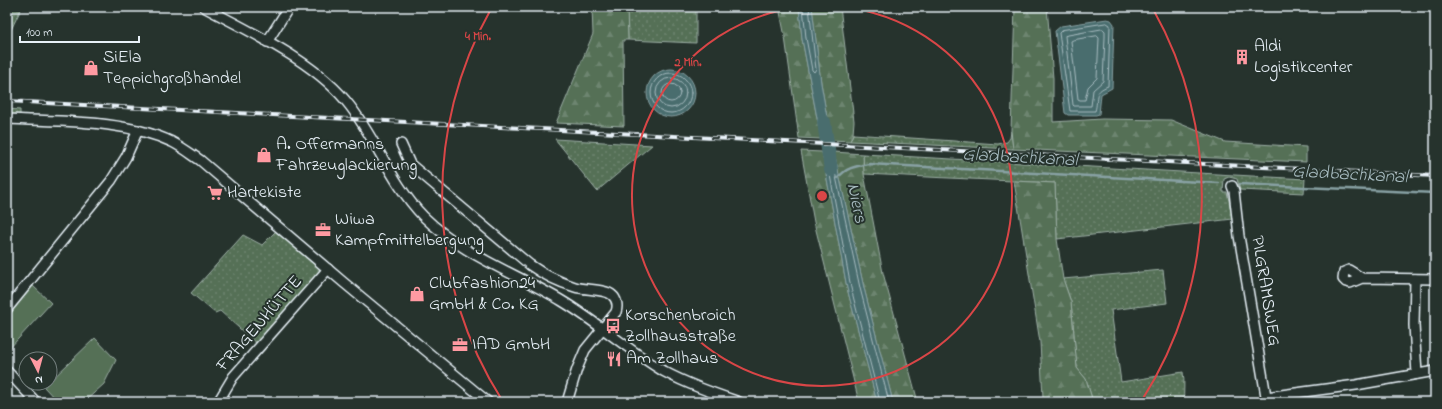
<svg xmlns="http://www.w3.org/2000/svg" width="1442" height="409" viewBox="0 0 1442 409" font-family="'Indie Flower',sans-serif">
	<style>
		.grass { fill: url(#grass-dots); stroke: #9eb0a7 }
		.forest { fill: url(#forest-firs); stroke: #9eb0a7 }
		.pitch { fill: #557056; stroke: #9eb0a7 }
		.water { fill: #496d6e; stroke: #89a2a5 }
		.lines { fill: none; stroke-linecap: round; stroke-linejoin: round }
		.shore { stroke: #a8bcc1; stroke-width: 1 }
		.stream { stroke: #89a2a5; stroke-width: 2.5 }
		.river { stroke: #496d6e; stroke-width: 14 }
		.minor-casing { stroke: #e8f1f8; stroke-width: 12 }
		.minor { stroke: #26332d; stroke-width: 9 }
		.rail-casing { stroke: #e8f1f8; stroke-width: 4 }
		.rail { stroke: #26332d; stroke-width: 2.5; stroke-dasharray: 8; stroke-linecap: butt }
		.ring { fill: none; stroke: #d94647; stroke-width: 2 }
		.labels { text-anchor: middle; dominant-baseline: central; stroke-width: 4; stroke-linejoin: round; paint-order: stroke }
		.poi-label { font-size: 18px; fill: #e8f1f8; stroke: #26332d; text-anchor: start }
		.street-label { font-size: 18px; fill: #e8f1f8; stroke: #26332d }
		.water-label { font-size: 19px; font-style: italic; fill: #a8bcc1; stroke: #26332d }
		.centre { fill: #d94647; stroke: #26332d; stroke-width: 2 }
		.ring-label { font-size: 12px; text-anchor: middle; font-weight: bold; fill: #d94647; stroke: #26332d; stroke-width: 4; stroke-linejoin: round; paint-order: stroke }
	</style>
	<defs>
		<pattern id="grass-dots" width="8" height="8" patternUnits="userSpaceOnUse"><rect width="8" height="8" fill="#557056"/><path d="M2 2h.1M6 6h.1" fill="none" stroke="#6d856f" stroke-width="1.8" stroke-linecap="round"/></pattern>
		<pattern id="forest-firs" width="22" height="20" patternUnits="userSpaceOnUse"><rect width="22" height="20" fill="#557056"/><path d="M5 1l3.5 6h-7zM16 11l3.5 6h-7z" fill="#6d856f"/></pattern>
	</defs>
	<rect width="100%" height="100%" fill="#26332d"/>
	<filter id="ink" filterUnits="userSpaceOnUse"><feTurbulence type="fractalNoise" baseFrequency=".025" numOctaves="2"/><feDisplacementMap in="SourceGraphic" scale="8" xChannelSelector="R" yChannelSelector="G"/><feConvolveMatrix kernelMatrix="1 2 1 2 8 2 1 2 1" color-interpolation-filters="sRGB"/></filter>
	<g filter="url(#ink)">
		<g class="grass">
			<polygon points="7,7 22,7 7,38"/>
			<polygon points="627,7 696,7 696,43 628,40"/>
			<polygon points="1011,131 1013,149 850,141 853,134 998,144 1007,142 1010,138"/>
			<polygon points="555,139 652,145 597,191"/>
			<polygon points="863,154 1305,179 1304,193 1240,190 1237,179 1229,177 1224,179 1223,192 1227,192 1233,219 1057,239 1055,183 864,174"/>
			<polygon points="277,230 320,266 322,273 258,345 220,311 215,313 191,293 243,235 262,245"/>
			<path d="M1163 270 1167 303 1111 310 1121 382 1183 372C1185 382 1183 392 1184 402H1093L1086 379 1077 368 1071 302 1063 279Z"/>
		</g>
		<g class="forest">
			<polygon points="592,7 627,7 628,40 623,40 624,126 556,123 593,34"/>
			<polygon points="779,7 799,7 802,39 821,139 799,138 785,37"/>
			<polygon points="812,7 840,7 854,121 853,134 850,141 831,140 821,83"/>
			<polygon points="1015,7 1047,7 1053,78 1053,122 1102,119 1171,120 1225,142 1306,147 1306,162 1013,149 1011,131"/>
			<polygon points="7,109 20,110 20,116 7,116"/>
			<polygon points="801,151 822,152 847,288 877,402 859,402 814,222"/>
			<polygon points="834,152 863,154 864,174 883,273 918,402 893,402 864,288"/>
			<polygon points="1014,181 1055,183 1057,239 1063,279 1071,302 1077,368 1086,379 1093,402 1040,402 1043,397 1040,342"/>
		</g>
		<g class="pitch">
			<polygon points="33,286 51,303 7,351 7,317"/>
			<polygon points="95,338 116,360 104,384 84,402 58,402 44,387"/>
		</g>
		<g class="water">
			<polygon points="799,7 812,7 821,83 831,140 821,139 802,39"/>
			<polygon points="1107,19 1111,20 1114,24 1112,88 1101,94 1099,114 1096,115 1068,115 1065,113 1055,31 1061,26"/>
			<circle cx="671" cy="93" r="24"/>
			<polygon points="822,152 834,152 864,288 893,402 877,402 847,288"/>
		</g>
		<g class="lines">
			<g class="shore">
				<polyline points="803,7 806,38 812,70 814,72 816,69 809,7"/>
				<path d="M1107 23 1110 25 1108 86C1092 92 1099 98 1095 111H1070L1059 33 1062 30Z"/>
				<polygon points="1103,29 1105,31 1105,37 1103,81 1093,90 1091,106 1074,106 1073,105 1065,36"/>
				<polygon points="1097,36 1099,38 1097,78 1088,87 1085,100 1080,100 1078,99 1071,41 1073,40"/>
				<circle cx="671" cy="93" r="20"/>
				<circle cx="671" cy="93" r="15"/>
				<circle cx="671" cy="93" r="9"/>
				<polyline points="880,402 851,288 827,159 829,156 832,158 860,288 889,402"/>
			</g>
			<g class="stream">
				<path d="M838 178C846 167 857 166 869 164L1219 183"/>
				<polyline points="1240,184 1435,193"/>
			</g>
			<polyline class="river" points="824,122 831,170"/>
			<defs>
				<g id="minor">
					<path d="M204 7C252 33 317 62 350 106 377 141 392 184 423 216 465 257 514 272 562 301 597 322 628 350 663 371 687 384 713 393 739 402"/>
					<polyline points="267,42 289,7"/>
					<path d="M7 119C60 122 123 119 172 142 182 147 191 154 200 160L343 282 488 402"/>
					<path d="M401 144 410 164 530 265C544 275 559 282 575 287 584 290 606 289 612 295 617 299 618 306 616 312L585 350 577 369 567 402"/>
					<polyline points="1232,186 1234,191 1239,236 1267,402"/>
					<polyline points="1362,278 1349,270 1344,272 1343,279 1346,282 1350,283 1362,278 1435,279"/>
					<polyline points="1415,279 1414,325 1417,374"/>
					<polyline points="7,309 111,181 126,157 138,130"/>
					<polyline points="7,371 36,402"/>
					<polyline points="1266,397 1356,385 1435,371"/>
					<polyline points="218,402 233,377 328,269"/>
				</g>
			</defs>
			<use href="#minor" class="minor-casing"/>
			<use href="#minor" class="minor"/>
			<defs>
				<polyline id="rail" points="7,101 1435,176"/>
			</defs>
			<use href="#rail" class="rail-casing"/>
			<use href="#rail" class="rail"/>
		</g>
	</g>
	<g class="ring">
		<path d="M842 7A190 190 0 1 1 802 7"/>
		<path d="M502 400A380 380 0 0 1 491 9M1153 9A380 380 0 0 1 1142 400"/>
	</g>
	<defs>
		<symbol id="building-bare" viewBox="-9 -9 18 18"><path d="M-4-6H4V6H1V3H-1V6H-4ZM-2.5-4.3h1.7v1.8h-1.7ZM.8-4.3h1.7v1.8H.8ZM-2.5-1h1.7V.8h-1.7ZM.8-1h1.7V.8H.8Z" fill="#ff9aa2" stroke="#26332d" stroke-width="2.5" paint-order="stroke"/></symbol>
		<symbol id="shop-bare" viewBox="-9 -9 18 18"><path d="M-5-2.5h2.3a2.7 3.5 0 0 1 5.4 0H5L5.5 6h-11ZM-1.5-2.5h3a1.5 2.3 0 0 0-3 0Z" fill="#ff9aa2" stroke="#26332d" stroke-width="2.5" paint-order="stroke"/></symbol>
		<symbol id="supermarket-bare" viewBox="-9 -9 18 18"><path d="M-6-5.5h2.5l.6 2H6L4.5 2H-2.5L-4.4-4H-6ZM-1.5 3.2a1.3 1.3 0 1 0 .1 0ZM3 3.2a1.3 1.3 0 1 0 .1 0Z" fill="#ff9aa2" stroke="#26332d" stroke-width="2.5" paint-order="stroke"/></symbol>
		<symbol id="office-bare" viewBox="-9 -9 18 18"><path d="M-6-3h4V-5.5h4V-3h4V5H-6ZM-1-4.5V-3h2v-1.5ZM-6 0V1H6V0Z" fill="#ff9aa2" stroke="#26332d" stroke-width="2.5" paint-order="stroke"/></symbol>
		<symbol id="bus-bare" viewBox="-9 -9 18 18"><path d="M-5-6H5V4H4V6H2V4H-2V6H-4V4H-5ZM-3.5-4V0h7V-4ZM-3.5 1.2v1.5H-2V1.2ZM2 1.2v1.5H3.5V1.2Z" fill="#ff9aa2" stroke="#26332d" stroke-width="2.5" paint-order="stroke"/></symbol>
		<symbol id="restaurant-bare" viewBox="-9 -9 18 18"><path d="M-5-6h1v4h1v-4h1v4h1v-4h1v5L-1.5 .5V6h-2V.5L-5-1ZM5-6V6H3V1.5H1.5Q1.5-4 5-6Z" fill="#ff9aa2" stroke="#26332d" stroke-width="2.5" paint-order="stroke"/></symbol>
	</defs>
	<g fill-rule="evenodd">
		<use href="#building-bare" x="1231" y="46" width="22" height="22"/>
		<use href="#shop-bare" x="80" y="57" width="22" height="22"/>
		<use href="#shop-bare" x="253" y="144" width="22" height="22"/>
		<use href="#supermarket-bare" x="204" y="182" width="22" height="22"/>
		<use href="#office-bare" x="312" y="219" width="22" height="22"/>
		<use href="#shop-bare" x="406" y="283" width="22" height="22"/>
		<use href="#bus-bare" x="602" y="315" width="22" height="22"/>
		<use href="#office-bare" x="449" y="334" width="22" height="22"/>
		<use href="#restaurant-bare" x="603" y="348" width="22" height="22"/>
	</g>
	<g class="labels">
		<g class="poi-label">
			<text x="1254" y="47">Aldi<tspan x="1254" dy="21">Logistikcenter</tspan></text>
			<text x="103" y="58">SiEla<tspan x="103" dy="21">Teppichgroßhandel</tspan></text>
			<text x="276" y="145">A. Offermanns<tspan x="276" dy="21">Fahrzeuglackierung</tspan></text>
			<text x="227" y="193">Hartekiste</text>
			<text x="335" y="220">Wiwa<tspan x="335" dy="21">Kampfmittelbergung</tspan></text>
			<text x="429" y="284">Clubfashion24<tspan x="429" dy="21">GmbH &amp; Co. KG</tspan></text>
			<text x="625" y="316">Korschenbroich<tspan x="625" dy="21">Zollhausstraße</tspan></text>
			<text x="472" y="345">IAD GmbH</text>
			<text x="626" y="359">Am Zollhaus</text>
		</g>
		<g class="street-label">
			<text transform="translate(1265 291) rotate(81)">PILGRAMSWEG</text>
			<text transform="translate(260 324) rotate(-49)">FRAGENHÜTTE</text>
		</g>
		<g class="water-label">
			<text transform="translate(1020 158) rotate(3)">Gladbachkanal</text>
			<text transform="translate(1350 175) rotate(3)">Gladbachkanal</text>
			<text transform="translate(856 203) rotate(78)">Niers</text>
		</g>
	</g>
	<circle cx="822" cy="196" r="6" class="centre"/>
	<g class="ring-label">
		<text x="478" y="40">4 Min.</text>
		<text x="688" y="66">2 Min.</text>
	</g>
	<rect width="1442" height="409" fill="none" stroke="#26332d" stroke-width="24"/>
	<rect x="12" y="12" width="1418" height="385" fill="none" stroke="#e8f1f8" stroke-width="1.5" filter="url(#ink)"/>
	<g transform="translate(38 371) rotate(174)"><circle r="19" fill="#26332d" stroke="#747f7e"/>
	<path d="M0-3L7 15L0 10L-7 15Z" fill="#ff9aa2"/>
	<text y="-6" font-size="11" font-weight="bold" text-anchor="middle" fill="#e8f1f8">N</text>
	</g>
	<path d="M20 36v6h119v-6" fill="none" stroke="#e8f1f8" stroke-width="2"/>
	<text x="26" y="36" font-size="12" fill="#e8f1f8" stroke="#26332d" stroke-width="3" paint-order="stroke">100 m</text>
</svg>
